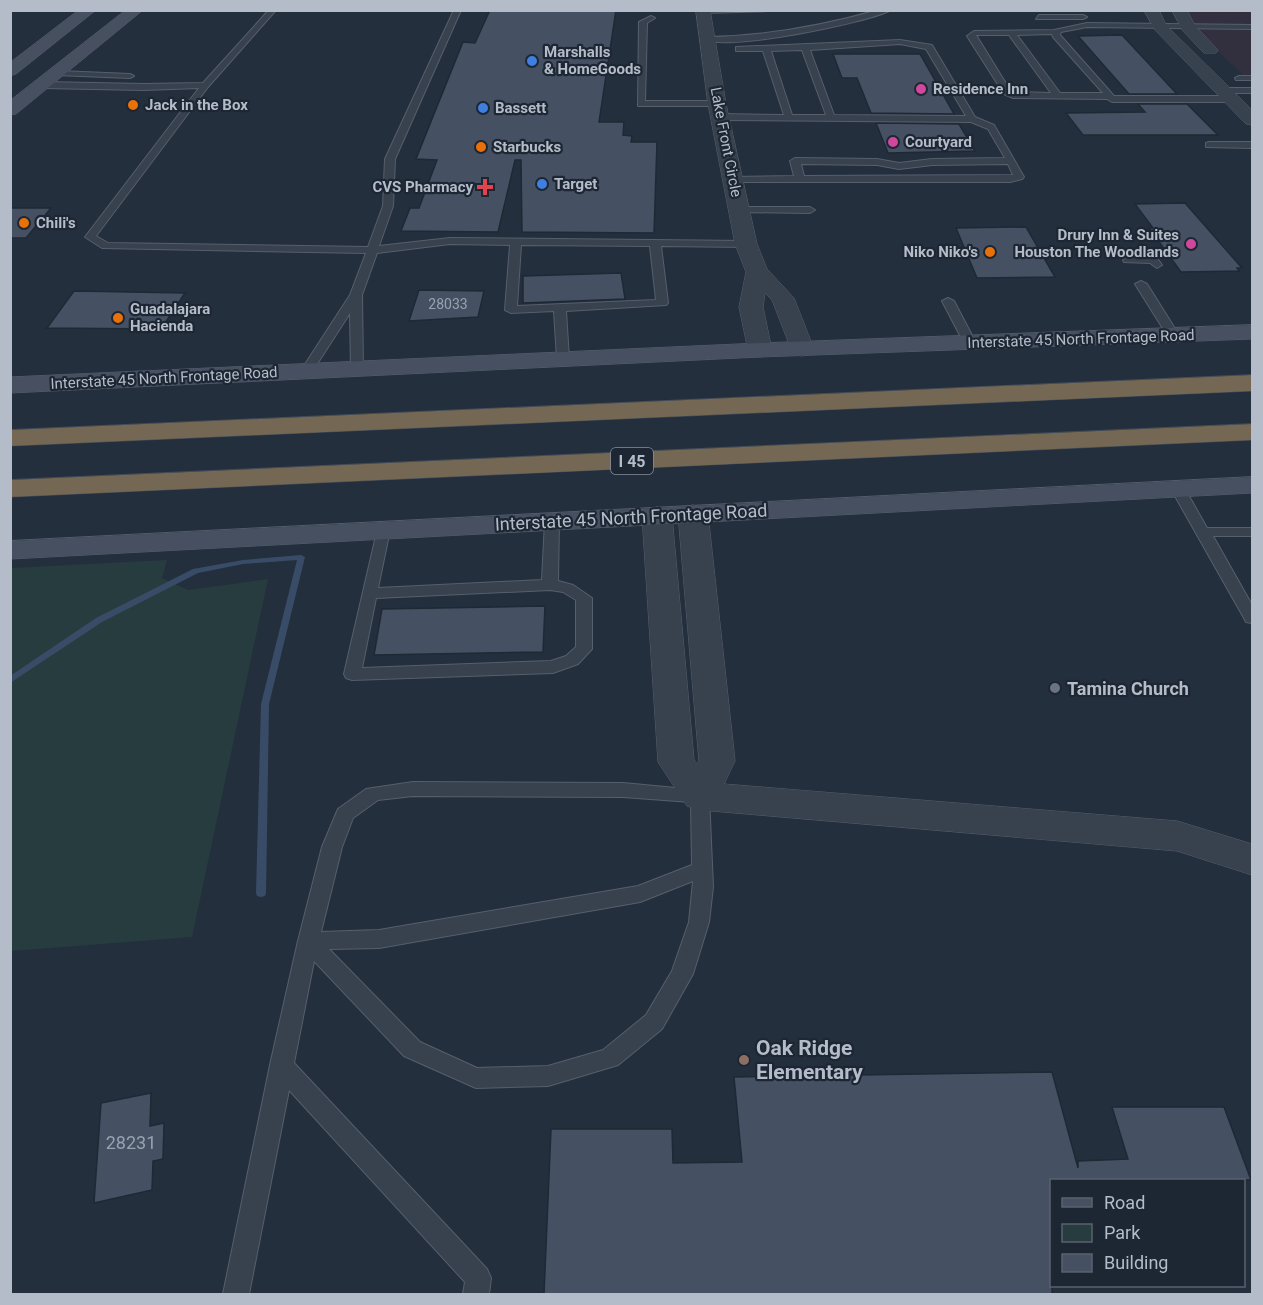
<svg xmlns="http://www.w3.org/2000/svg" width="1263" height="1305" viewBox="0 0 1263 1305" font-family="Roboto,sans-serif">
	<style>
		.medical { fill: #32303f }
		.green { fill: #263c3f }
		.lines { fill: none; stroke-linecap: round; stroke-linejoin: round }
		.stream { fill: #394c67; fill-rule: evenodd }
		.building { fill: #455162; stroke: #1f2835; stroke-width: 1.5 }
		.service-casing { stroke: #565f6c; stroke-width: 2 }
		.minor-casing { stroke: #565f6c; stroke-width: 1 }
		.tertiary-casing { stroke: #565f6c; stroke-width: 1 }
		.secondary-casing { stroke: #565f6c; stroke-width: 1 }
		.motorway-casing { stroke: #434c59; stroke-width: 1 }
		.service { fill: #38414e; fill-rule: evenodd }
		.minor { fill: #38414e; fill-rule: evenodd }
		.tertiary { fill: #38414e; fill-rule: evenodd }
		.secondary { fill: #465061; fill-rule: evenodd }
		.motorway { fill: #746855; fill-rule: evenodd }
		.shop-dot { fill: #3f7fe0; stroke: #1d2633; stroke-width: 2 }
		.hotel-dot { fill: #d1479c; stroke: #1d2633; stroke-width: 2 }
		.food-dot { fill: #e8710a; stroke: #1d2633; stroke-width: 2 }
		.health-dot { fill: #e0444e; stroke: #1d2633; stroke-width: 2 }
		.worship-dot { fill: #6b7280; stroke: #1d2633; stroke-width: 2 }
		.education-dot { fill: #8d6e63; stroke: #1d2633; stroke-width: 2 }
		.labels { text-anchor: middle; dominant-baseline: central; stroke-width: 4.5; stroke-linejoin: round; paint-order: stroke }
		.far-number-label { font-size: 14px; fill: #98a1af }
		.far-poi-label { font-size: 15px; font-weight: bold; fill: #b4bcc9; stroke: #1d2633; text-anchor: start }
		.far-street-label { font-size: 15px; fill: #b4bcc9; stroke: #1d2633 }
		.shield { fill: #1d2633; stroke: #878f9c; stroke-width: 1.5 }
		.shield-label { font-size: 16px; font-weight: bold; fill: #b4bcc9 }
		.street-label { font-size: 18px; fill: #b4bcc9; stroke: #1d2633 }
		.poi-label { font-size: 18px; font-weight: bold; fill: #b4bcc9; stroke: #1d2633; text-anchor: start }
		.near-number-label { font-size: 18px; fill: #98a1af }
		.near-poi-label { font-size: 21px; font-weight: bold; fill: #b4bcc9; stroke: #1d2633; text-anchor: start }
	</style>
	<rect width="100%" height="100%" fill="#242f3e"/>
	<polygon class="medical" points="1184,11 1252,11 1252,83 1197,32"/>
	<polygon class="green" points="167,560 162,578 188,590 268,579 192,937 11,951 11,568"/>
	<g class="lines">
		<polygon class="stream" points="301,555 305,557 269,704 266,893 265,896 261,897 257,896 256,893 261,704 297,560 243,564 198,573 102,622 10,683 10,676 96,618 193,569 243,560"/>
	</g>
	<g class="building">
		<polygon points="490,10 616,10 599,122 624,122 623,135 632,136 631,142 657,142 654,233 522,232 521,160 515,160 498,232 401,231 410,208 419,208 437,160 416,159 432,119 463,42 475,43"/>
		<polygon points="1122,35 1177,94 1129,94 1078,36"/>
		<polygon points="833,54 920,54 954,114 871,113 857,78 842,78"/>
		<polygon points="1138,104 1187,104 1218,135 1083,135 1066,113 1145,112"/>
		<polygon points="876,123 959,124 975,151 888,153"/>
		<polygon points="1185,203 1242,268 1237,268 1239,271 1181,272 1149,228 1153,228 1135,204"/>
		<polygon points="10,208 51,208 26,238 10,238"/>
		<polygon points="1026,227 1055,277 977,278 956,228"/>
		<polygon points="621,273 625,299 523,303 523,276"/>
		<polygon points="419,290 484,291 478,317 409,321"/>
		<polygon points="74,291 185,293 161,329 47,328"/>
		<polygon points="545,606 543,652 374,655 382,609"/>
		<polygon points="1052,1072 1078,1168 1078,1161 1128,1159 1112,1107 1224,1107 1251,1180 1052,1180 1052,1294 544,1294 551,1129 672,1129 673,1163 742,1162 734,1077"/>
		<polygon points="151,1093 150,1126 164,1123 163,1159 153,1161 152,1190 94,1203 101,1103"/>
	</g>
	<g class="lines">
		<defs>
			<g id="service">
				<path d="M269 10H276L208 87 96 236 108 243 368 247 383 206 385 159 454 10H461L395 159 393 206 379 246 450 238 746 241 751 244 746 247 661 246 668 303 666 305 566 311 569 359 563 363 557 359 554 311 511 313 505 310 510 245 450 244 377 253 362 295 363 370 357 374 351 370 350 313 310 375H302L300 372 350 295 366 253 102 248 85 237 199 88 144 90 43 88 39 85 43 82 144 84 203 83ZM521 245 650 246 656 300 517 306Z"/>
				<polygon points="801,10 703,13 699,11 700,10"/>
				<path d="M878 10H891C867 23 724 52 703 39L707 37C765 36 822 26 878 10Z"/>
				<polygon points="1039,15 1083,15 1087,17 1083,19 1036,19"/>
				<polygon points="651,16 655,18 647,23 645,101 717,101 721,104 720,106 638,106 639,22"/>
				<path d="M1087 23 1252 25V29L1087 27 1061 32 1060 35 1114 96H1231L1235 99 1231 102H1112L1107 99 1013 98 1004 94 967 36 974 31 1054 30ZM1052 34 1053 37 1103 93H1060L1017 35ZM976 35H1009L1051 93 1015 92 1010 90Z"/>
				<path d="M900 40 932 45 975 117 994 125 1024 177 1022 179 1010 182H729V178L732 177 794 176 790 161 795 158 877 159 899 163 932 159 1005 158 988 129 971 122 720 120 716 117 720 114 784 115 763 51H736V47ZM900 44 926 49 966 116 834 115 810 50ZM802 50 826 115H792L771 51ZM801 164 877 165 899 169 932 165 1008 164 1013 175 804 176Z"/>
				<polygon points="59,71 130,74 134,76 130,78 56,75 55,73"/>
				<polygon points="1239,76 1252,76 1252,80 1236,80 1235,78"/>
				<polygon points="1222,88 1252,88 1252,93 1219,93 1219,89"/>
				<polygon points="1209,142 1252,142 1252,148 1206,147 1206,143"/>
				<polygon points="739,207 810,207 815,210 810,213 735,212 735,208"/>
				<polygon points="1128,257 1153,257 1157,258 1162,265 1157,268 1150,263 1124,262 1123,260"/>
				<polygon points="1141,281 1147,284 1179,335 1177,338 1173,339 1167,335 1135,284"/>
				<polygon points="948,298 954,301 976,343 974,346 970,347 964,343 942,301"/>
				<polygon points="1178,485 1185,489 1207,528 1252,528 1252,536 1213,536 1252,605 1252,623 1246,622 1244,618 1171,489"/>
				<path d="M552 517 559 521 558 581 573 585 592 598V649L578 664 553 673 352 680 346 678 344 674 378 527H388L390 530 378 588 542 580 545 521ZM550 590 563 592 576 600V647L566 656 551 661 362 668 376 598Z"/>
				<path d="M413 782 623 783 707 791 709 796 713 887 709 922 693 974 662 1029 618 1065 548 1086 476 1088 404 1056 314 961 294 1063 487 1269 491 1278 489 1294H463L465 1282 289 1090 249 1294H223L270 1065 298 941 322 847 338 809 366 789ZM413 796 623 797 691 802 692 865 638 886 379 930 321 932 342 847 353 818 378 800ZM693 881 689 922 672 971 646 1015 603 1050 548 1066 477 1068 420 1042 329 949 379 948 640 902Z"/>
			</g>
			<g id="minor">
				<polygon points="1144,10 1159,10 1166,25 1252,110 1252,125 1246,124 1155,30"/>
				<polygon points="1172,10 1187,10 1195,26 1218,50 1216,53 1204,53 1183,31"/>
				<polygon points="693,505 703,508 708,514 735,761 724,784 1177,821 1252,844 1252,875 1177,851 700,810 687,806 658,762 642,516 647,510 657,507 667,510 672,516 694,760 697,764 699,761 678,514 683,508"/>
			</g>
			<polygon id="tertiary" points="696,10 710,10 726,104 757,244 767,269 794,298 814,349 811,354 802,356 793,354 772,300 765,293 763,307 772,350 769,355 760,357 751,355 748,350 739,307 746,272 735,244 708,104"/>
			<g id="secondary">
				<polygon points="79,10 96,10 16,74 10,76 10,63"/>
				<polygon points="126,10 143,10 16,114 10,115 10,101"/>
				<polygon points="1252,325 1252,339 760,357 10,393 10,377 760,343"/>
				<polygon points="1252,477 1252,493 10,559 10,541"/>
			</g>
			<g id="motorway">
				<polygon points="1252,375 1252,391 10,446 10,430"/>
				<polygon points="1252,424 1252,440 10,497 10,480"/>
			</g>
		</defs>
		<use href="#service" class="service-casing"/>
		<use href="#minor" class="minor-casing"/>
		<use href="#tertiary" class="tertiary-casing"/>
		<use href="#secondary" class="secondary-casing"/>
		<use href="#motorway" class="motorway-casing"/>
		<use href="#service" class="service"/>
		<use href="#minor" class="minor"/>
		<use href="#tertiary" class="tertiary"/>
		<use href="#secondary" class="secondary"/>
		<use href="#motorway" class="motorway"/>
	</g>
	<g class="shop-dot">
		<circle cx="532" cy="61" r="6"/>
		<circle cx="483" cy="108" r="6"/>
		<circle cx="542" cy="184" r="6"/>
	</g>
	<g class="hotel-dot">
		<circle cx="921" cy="89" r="6"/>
		<circle cx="893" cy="142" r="6"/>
		<circle cx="1191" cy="244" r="6"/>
	</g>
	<g class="food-dot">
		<circle cx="133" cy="105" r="6"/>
		<circle cx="481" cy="147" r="6"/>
		<circle cx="24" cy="223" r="6"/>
		<circle cx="990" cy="252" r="6"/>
		<circle cx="118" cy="318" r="6"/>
	</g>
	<path class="health-dot" d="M482 178h6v6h6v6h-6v6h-6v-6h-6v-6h6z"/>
	<circle class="worship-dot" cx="1055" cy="688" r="6"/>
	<circle class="education-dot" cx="744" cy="1060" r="6"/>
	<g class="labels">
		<g class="far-number-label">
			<text x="448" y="304">28033</text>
		</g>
		<g class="far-poi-label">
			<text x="544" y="52">Marshalls<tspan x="544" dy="17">&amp; HomeGoods</tspan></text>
			<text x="933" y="89">Residence Inn</text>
			<text x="145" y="105">Jack in the Box</text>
			<text x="495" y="108">Bassett</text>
			<text x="905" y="142">Courtyard</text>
			<text x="493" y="147">Starbucks</text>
			<text x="554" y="184">Target</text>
			<text x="473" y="187" text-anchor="end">CVS Pharmacy</text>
			<text x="36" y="223">Chili's</text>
			<text x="1179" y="235" text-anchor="end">Drury Inn &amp; Suites<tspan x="1179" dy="17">Houston The Woodlands</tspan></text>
			<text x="978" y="252" text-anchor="end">Niko Niko's</text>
			<text x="130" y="309">Guadalajara<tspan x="130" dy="17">Hacienda</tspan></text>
		</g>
		<g class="far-street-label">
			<text transform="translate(726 142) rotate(79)">Lake Front Circle</text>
			<text transform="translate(1081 339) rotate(-2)">Interstate 45 North Frontage Road</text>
			<text transform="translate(164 378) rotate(-3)">Interstate 45 North Frontage Road</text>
		</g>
		<rect class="shield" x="611" y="448" width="42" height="26" rx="4.5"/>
		<g class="shield-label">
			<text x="632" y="461">I 45</text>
		</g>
		<g class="street-label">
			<text transform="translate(631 517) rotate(-3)">Interstate 45 North Frontage Road</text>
		</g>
		<g class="poi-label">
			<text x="1067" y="688">Tamina Church</text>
		</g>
		<g class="near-number-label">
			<text x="131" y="1142">28231</text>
		</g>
		<g class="near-poi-label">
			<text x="756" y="1048">Oak Ridge<tspan x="756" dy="24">Elementary</tspan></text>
		</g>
	</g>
	<rect width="1263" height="1305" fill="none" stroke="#b4bcc9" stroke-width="24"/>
	<rect x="1050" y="1179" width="195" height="108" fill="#1d2633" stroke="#59626f" stroke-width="1.5"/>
	<rect x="1062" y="1198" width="30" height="9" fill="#465061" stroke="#59626f" stroke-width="1.5"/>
	<text x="1104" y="1209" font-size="18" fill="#b4bcc9">Road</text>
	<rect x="1062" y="1224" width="30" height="18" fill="#263c3f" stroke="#59626f" stroke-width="1.5"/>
	<text x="1104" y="1239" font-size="18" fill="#b4bcc9">Park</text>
	<rect x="1062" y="1254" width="30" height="18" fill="#455162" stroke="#59626f" stroke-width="1.5"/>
	<text x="1104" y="1269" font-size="18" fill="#b4bcc9">Building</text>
</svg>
